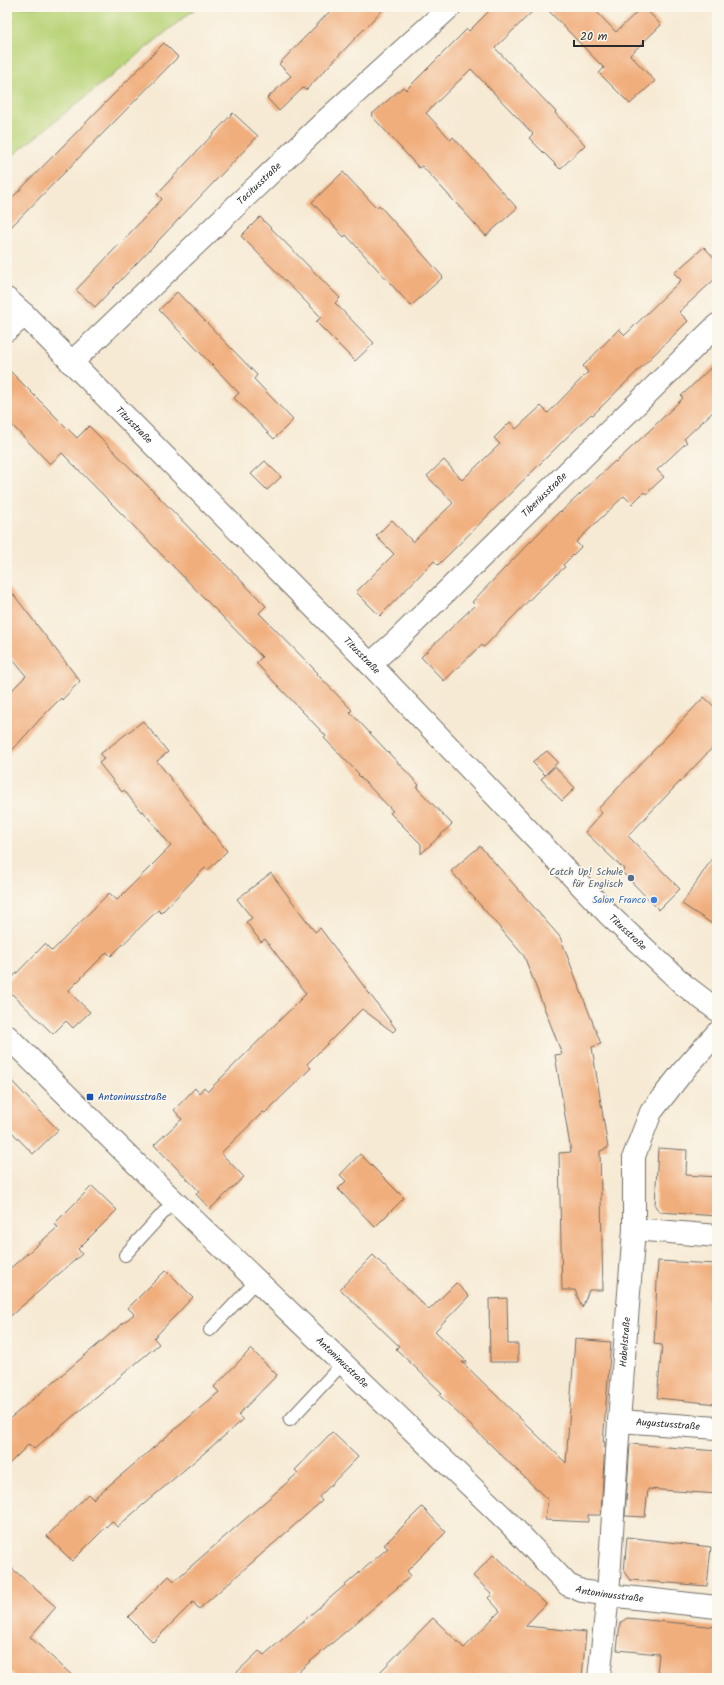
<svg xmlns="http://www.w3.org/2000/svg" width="724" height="1685" viewBox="0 0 724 1685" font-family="Kalam,sans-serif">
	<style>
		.green { fill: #bad479; stroke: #728052 }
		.building { fill: #f1ae7d }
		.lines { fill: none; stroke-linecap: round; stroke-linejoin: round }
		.lane-casing { stroke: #726e66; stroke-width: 14 }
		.street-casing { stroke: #726e66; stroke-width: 24 }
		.lane { stroke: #fff; stroke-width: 12 }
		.street { stroke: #fff; stroke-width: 22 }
		.service-dot { fill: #5c6f8a; stroke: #fbf7ec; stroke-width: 1.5 }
		.shop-dot { fill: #3f7fe0; stroke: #fbf7ec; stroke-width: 1.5 }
		.transit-dot { fill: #1a4fb4; stroke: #fbf7ec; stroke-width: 1.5 }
		.labels { text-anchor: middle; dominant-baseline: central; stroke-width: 3.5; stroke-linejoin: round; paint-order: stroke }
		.street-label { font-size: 10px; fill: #2b2b2b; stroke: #fbf7ec }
		.service-label { font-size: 10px; fill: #4e5e75; stroke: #fbf7ec; text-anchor: end }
		.shop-label { font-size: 10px; fill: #366cbe; stroke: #fbf7ec; text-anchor: end }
		.transit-label { font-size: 10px; fill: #164399; stroke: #fbf7ec; text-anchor: start }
	</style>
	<rect width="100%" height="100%" fill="#fbf7ec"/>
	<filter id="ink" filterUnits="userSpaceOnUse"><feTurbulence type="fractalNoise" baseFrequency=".025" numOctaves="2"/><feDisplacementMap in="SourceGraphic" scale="8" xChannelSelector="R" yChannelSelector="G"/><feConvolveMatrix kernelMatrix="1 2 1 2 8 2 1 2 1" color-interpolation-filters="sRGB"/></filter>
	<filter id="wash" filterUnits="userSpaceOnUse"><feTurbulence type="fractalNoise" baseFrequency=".012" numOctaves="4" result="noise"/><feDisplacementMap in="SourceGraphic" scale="16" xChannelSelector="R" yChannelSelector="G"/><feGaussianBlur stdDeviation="0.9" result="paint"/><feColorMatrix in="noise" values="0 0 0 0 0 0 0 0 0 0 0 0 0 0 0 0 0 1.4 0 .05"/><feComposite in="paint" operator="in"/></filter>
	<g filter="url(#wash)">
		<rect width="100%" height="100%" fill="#f6ead4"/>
		<polygon class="green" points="7,7 197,7 7,160"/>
		<g id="blocks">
			<g class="building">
				<polygon points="334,7 385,7 306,90 303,88 279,111 267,98 291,76 279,64"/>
				<polygon points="493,7 537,7 495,48 556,112 555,113 585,145 560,169 529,138 533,134 471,69 426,113 451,140 453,137 517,208 486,236 422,166 419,168 371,115 403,87 406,90 467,29 469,31"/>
				<polygon points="545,7 592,7 616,32 642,7 644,7 661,25 630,55 655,81 630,104 599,73 604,68"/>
				<polygon points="164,43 178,57 7,231 7,203"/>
				<polygon points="233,113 258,136 95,307 76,290 162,199 157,194"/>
				<polygon points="343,172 377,208 379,205 443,277 411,306 346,235 344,237 312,202"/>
				<polygon points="260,217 340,298 335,303 374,343 355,361 316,322 321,317 241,236"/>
				<polygon points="704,247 717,261 717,277 679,312 688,321 593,415 591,414 560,444 438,565 434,561 380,616 356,592 394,554 376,536 392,520 413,542 453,503 427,476 444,460 462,480 500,444 494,438 510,422 516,429 541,406 548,413 588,372 583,366 619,329 625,335 681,280 674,273"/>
				<polygon points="177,292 257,375 254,379 293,420 274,439 234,398 239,393 159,310"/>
				<polygon points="717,362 717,408 684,439 687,442 657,470 664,477 646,494 644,492 632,504 624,496 576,542 581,547 563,565 565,567 536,593 484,647 481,645 444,681 421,657 475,605 472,602 560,511 561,512 615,461 616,462 649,431 683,398 681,396"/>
				<polygon points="7,368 77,438 89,426 266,606 259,613 318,673 317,674 352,710 350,712 419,785 417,788 452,824 421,854 421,844 390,813 393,811 358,775 359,774 324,738 326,736 256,663 262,657 62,453 50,464 7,420"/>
				<polygon points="265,461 281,477 267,490 251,474"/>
				<polygon points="7,586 80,681 62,700 61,698 41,718 7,756 7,695 26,676 7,652"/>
				<polygon points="704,697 717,709 717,743 628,836 680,889 659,910 622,872 624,869 585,832 602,813 598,809"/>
				<polygon points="143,721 168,752 157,761 227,851 208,870 205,868 161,913 158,910 111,956 107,952 68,991 90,1012 73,1028 66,1021 53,1034 7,989 7,983 45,944 52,951 109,893 117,900 171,846 143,811 141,812 124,790 122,792 99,763 104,759 100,754"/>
				<polygon points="547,751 558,762 545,775 532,762"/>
				<polygon points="555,767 575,788 562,801 541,779"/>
				<polygon points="480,846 560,937 601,1044 592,1047 608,1148 600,1151 603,1290 589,1290 582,1308 575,1290 562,1290 559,1153 571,1152 555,1055 562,1054 524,956 451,871"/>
				<polygon points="717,851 717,927 682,904"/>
				<polygon points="271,873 315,932 320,928 396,1029 393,1032 362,1009 307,1064 311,1068 265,1113 263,1112 221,1153 244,1177 210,1209 196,1194 199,1191 154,1145 182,1119 174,1110 195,1088 199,1093 204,1087 208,1091 306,994 265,939 261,942 246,922 252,918 237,899"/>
				<polygon points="7,1076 58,1130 33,1154 7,1127"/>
				<polygon points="658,1148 687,1150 686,1175 717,1177 717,1216 660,1212 655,1206"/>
				<polygon points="360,1154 404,1198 375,1227 338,1189 346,1181 340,1175"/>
				<polygon points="92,1186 117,1210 78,1249 82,1254 7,1319 7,1271 58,1227 54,1224"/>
				<polygon points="373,1255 429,1310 456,1283 469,1296 435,1331 467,1362 462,1362 566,1463 575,1339 611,1342 603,1442 605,1442 601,1515 588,1515 588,1522 545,1520 548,1500 439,1395 442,1393 396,1349 399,1346 340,1289"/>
				<polygon points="658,1261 716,1264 713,1318 717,1318 717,1404 657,1398 662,1345 654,1344"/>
				<polygon points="166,1270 193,1297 154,1338 159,1344 34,1449 29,1444 7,1466 7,1421 134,1314 128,1308"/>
				<polygon points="507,1298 508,1344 518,1344 518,1362 490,1362 489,1299"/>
				<polygon points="251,1349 277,1375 238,1415 243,1420 117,1527 112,1521 72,1561 47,1536 88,1494 93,1499 219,1392 214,1387"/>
				<polygon points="332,1432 358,1457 319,1497 322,1501 199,1609 193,1602 153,1642 128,1617 169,1576 174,1581 298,1473 295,1470"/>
				<polygon points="630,1444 717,1451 717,1494 648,1489 645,1517 625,1516"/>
				<polygon points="422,1507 446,1532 407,1571 411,1576 291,1678 231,1678 259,1651 264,1655 388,1548 384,1545"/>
				<polygon points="627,1537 711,1547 707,1586 630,1580 624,1572"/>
				<polygon points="494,1554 546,1604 525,1626 586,1632 582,1678 374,1678 433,1618 464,1648 500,1611 488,1598 492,1594 473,1576"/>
				<polygon points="7,1564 56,1607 30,1637 75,1678 17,1678 7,1669"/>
				<polygon points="627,1618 717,1627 717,1678 685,1678 685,1676 657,1672 659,1654 617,1650 620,1623"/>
			</g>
		</g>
	</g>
	<g filter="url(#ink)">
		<use href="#blocks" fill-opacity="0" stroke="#726e66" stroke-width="1"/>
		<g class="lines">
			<defs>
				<g id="lane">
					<polyline points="125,1255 174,1201"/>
					<polyline points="210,1330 257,1280"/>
					<polyline points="290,1420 343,1363"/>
				</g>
				<g id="street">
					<path id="s1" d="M7 299 25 315 370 664 610 916 684 985 717 1010"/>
					<polyline points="7,330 25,315"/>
					<path id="s2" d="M71 363 324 122 450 7"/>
					<path id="s3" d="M370 664 395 642 717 325"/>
					<path id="s4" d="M7 1036 174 1201 507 1521 568 1585 582 1591 608 1595 717 1607"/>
					<polyline points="634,1229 717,1236"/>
					<path id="s5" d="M619 1421 717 1428"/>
					<path id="s6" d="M599 1678 608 1595 619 1421 634 1229V1156L651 1112 684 1070 717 1033"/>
				</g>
			</defs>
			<use href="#lane" class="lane-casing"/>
			<use href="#street" class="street-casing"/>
			<use href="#lane" class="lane"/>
			<use href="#street" class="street"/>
		</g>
	</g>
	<circle class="service-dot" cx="631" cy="878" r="4"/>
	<circle class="shop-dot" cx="654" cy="900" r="4"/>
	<rect class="transit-dot" x="86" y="1093" width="8" height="8" rx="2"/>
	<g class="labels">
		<g class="street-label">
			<text stroke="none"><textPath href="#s2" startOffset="260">Tacitusstraße</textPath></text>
			<text stroke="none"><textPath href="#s1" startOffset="179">Titusstraße</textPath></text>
			<text stroke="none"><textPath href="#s3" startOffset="243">Tiberiusstraße</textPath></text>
			<text stroke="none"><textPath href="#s1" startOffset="503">Titusstraße</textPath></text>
			<text stroke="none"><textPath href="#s1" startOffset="887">Titusstraße</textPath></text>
			<text stroke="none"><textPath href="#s6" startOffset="337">Habelstraße</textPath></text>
			<text stroke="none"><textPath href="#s4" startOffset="468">Antoninusstraße</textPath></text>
			<text stroke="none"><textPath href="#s5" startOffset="49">Augustusstraße</textPath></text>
			<text stroke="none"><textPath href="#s4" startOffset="828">Antoninusstraße</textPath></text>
		</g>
		<g class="service-label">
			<text x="623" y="872">Catch Up! Schule<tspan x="623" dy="12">für Englisch</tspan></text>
		</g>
		<g class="shop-label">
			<text x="646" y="900">Salon Franco</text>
		</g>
		<g class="transit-label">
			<text x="98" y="1097">Antoninusstraße</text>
		</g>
	</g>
	<rect width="724" height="1685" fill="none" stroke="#fbf7ec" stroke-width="24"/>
	<path d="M574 40v6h69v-6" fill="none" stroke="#2b2b2b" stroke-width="2"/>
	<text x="580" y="40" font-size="12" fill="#2b2b2b" stroke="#fbf7ec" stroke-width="3" paint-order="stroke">20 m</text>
</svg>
